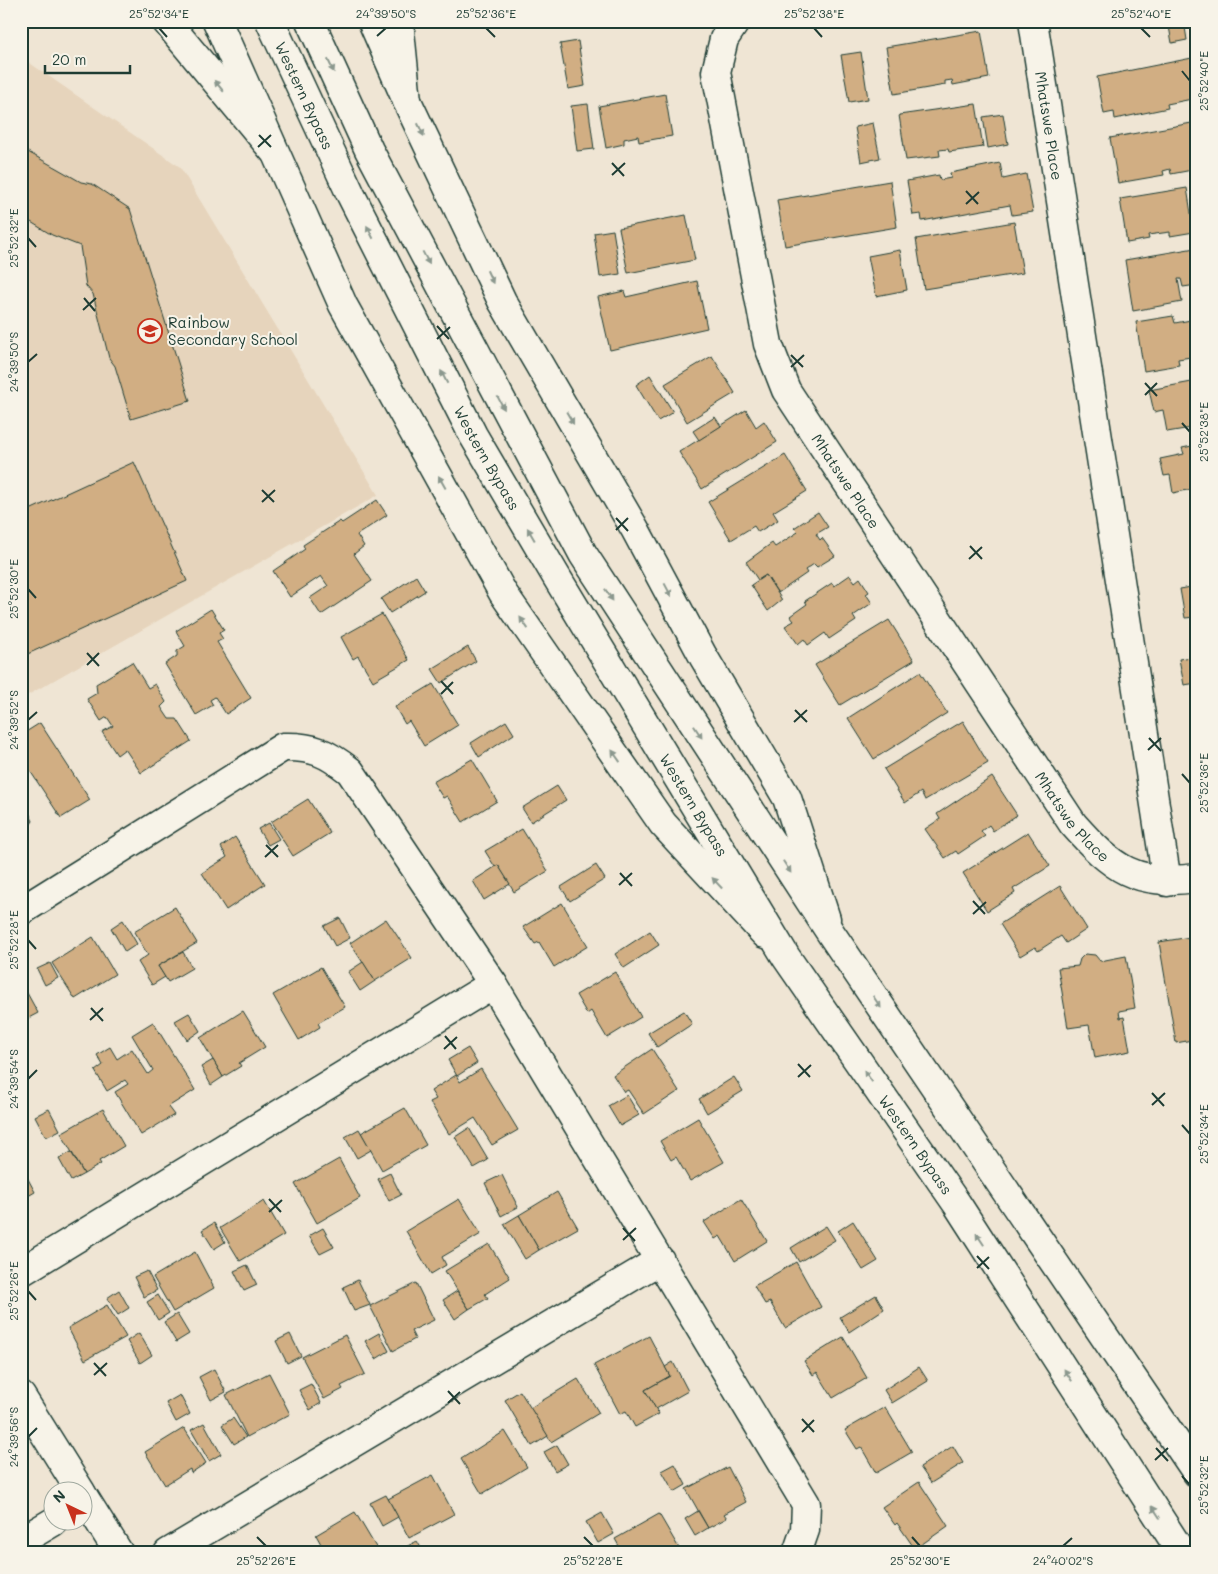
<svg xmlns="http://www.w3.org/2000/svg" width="1218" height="1574" viewBox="0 0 1218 1574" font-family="Mali,sans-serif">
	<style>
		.built { fill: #e6d4bc }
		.building { fill: #d1ae83; stroke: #1f3d34 }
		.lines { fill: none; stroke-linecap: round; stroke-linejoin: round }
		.street-casing { stroke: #1f3d34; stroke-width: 31 }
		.secondary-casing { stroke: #1f3d34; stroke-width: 31 }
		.primary-casing { stroke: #1f3d34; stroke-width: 31 }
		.highway-casing { stroke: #1f3d34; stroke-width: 31 }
		.path { stroke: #1f3d34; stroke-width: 3; stroke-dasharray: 4 4; stroke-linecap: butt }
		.street { stroke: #f7f3e8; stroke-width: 28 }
		.secondary { stroke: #f7f3e8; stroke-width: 28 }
		.primary { stroke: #f7f3e8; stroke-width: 28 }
		.highway { stroke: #f7f3e8; stroke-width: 28 }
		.oneway { fill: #8b988e }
		.ticks { fill: none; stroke: #1f3d34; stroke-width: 2 }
		.labels { text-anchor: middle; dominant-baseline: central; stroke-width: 4; stroke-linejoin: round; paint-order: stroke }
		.street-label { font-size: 15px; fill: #1f3d34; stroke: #f7f3e8 }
		.poi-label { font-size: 15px; fill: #1f3d34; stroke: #f7f3e8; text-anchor: start }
		.neatline { fill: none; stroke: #1f3d34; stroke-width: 2 }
		.ticks-label { font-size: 12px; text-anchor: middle; fill: #1f3d34 }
	</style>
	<rect width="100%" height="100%" fill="#efe5d4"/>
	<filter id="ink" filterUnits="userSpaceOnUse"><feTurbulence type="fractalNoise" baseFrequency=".02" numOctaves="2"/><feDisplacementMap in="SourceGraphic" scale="10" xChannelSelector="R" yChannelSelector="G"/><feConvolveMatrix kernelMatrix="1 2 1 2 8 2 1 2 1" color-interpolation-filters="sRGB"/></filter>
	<g filter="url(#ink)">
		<polygon class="built" points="21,57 180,167 378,495 21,699"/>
		<g class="building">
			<polygon points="564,21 607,21 565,29"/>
			<polygon points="1168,21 1184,21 1187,40 1172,43"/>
			<polygon points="981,31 989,78 953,85 952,80 945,81 945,85 894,94 886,47"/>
			<polygon points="578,41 585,86 568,89 560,44"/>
			<polygon points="861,52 868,99 849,102 841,55"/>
			<polygon points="1192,58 1197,83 1197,98 1167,104 1168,108 1115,119 1114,112 1104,114 1097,77"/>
			<polygon points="665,94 672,136 639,142 638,136 624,139 624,144 606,148 599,106"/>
			<polygon points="588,104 594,149 577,151 571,106"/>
			<polygon points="976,104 983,147 949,152 948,149 939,150 940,156 906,160 899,115"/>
			<polygon points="1003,114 1008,144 988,148 983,117"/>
			<polygon points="1197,122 1197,164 1191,165 1192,170 1171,174 1170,169 1163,171 1164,175 1118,183 1110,138"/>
			<polygon points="873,123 880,158 861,162 855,127"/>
			<polygon points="21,148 81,182 92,184 130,209 190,401 131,419 115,366 109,358 93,294 86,286 80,246 52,235 21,216"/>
			<polygon points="1000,163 1003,179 1026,174 1033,212 1012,215 1010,205 922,221 921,214 913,215 907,181 939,175 940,180 951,178 950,173"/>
			<polygon points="890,181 897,227 785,246 777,200"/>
			<polygon points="1187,188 1194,232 1170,236 1170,232 1148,235 1149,239 1127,243 1120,199"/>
			<polygon points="686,215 695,260 628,273 619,228"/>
			<polygon points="1014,222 1023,273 924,289 916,239"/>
			<polygon points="613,230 620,274 600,277 594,233"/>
			<polygon points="1195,248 1197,285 1183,287 1181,279 1178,279 1182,302 1133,311 1125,260"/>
			<polygon points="900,250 907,290 876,296 868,256"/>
			<polygon points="697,281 707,328 610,350 598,297 624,291 626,297"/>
			<polygon points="1195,313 1197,313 1197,356 1178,359 1179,365 1144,371 1136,322 1173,316 1175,323 1196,319"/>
			<polygon points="712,356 735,393 687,422 665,384"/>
			<polygon points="650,375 673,412 658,421 636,385"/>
			<polygon points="1197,381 1197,427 1167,432 1163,410 1154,412 1149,390"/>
			<polygon points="746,410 756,427 764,421 777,442 702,489 679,452"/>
			<polygon points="715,417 721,426 699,440 693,431"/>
			<polygon points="1197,445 1197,488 1173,493 1170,475 1164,476 1160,459 1184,454 1182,448"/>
			<polygon points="785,455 807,491 773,512 778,520 758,532 754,526 731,540 708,502"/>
			<polygon points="134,462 187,581 21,657 21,514"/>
			<polygon points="377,500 387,515 357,535 364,546 354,554 372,581 321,615 310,598 328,586 321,576 290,597 273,571 305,549 303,545 340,521 342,523"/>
			<polygon points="818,512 828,527 816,534 820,540 822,538 835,556 817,567 814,564 805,570 807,573 778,593 766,575 758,580 746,562 772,543 775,547 798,532 794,528"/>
			<polygon points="766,575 782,600 768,611 751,585"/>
			<polygon points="850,575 855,582 860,578 869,592 866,594 872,603 853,616 856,621 829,639 825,633 808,645 804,639 798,644 785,626 794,621 790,616 807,604 805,601 832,583 834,586"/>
			<polygon points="416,576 425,591 390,613 381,599"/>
			<polygon points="1197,586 1197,629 1195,617 1185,618 1180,589"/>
			<polygon points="211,609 224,630 219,633 223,639 217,642 251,698 226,714 215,697 210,700 213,705 196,715 165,664 177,656 177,651 185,646 176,631"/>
			<polygon points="382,614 409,660 373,681 358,656 353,659 341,637"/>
			<polygon points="889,620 914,660 840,705 815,665"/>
			<polygon points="468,647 476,661 441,683 432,669"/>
			<polygon points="1197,656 1197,683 1184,685 1179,659"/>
			<polygon points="132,662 148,688 155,684 166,702 161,707 169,719 177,719 191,741 141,773 125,749 117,755 102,732 113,726 107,717 101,721 87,699 97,693 96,684"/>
			<polygon points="920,672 947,713 874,759 848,718"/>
			<polygon points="433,684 458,725 424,746 409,721 405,724 395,707"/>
			<polygon points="506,721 514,734 479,757 471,743"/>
			<polygon points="963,721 988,763 925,800 921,792 905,803 884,769"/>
			<polygon points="40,723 90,800 61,818 21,757 21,735"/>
			<polygon points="472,759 497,801 463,822 447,796 443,798 433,782"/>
			<polygon points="992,777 1017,815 993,831 989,825 981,831 985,836 958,854 956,851 945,858 925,829 940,819 937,814"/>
			<polygon points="557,786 566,800 531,822 522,808"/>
			<polygon points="308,799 330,833 293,856 271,822"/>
			<polygon points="21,807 26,807 33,821 21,837"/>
			<polygon points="269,823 279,839 268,845 258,829"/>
			<polygon points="522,829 548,871 514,892 498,865 495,867 485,851"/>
			<polygon points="1028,832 1050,866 1013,889 1015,893 987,911 963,873"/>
			<polygon points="235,837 265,884 226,910 202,873 227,857 221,847"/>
			<polygon points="498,865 510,884 484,900 473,881"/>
			<polygon points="596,865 605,879 570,901 561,887"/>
			<polygon points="1060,886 1087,929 1066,943 1061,936 1038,951 1035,947 1020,956 1000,924"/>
			<polygon points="562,903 588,946 554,967 539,942 535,944 523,927"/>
			<polygon points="175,907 197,943 158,966 165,977 152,985 138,962 148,955 134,932"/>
			<polygon points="340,918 350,938 335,946 324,926"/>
			<polygon points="386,919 412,958 375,981 350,943"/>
			<polygon points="123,920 137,944 125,952 111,928"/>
			<polygon points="650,931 659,945 624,968 615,954"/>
			<polygon points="1197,936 1197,1039 1176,1043 1159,942"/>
			<polygon points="93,937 115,974 75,999 52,963"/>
			<polygon points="183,952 192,968 168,982 158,966"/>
			<polygon points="1085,954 1095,955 1100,961 1126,956 1135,1008 1119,1011 1120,1018 1124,1017 1130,1051 1095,1058 1089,1025 1068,1028 1058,968 1078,966 1080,959"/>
			<polygon points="363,962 375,981 360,991 348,972"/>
			<polygon points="50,963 58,978 45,985 37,969"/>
			<polygon points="321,967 345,1007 318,1023 320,1027 299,1040 273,995"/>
			<polygon points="615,972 641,1017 607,1038 591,1011 587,1014 576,995"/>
			<polygon points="21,982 38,1013 21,1022"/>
			<polygon points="243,1011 265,1047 239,1063 241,1066 223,1077 200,1038"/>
			<polygon points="684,1011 692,1024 657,1047 648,1033"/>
			<polygon points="189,1013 200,1031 187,1040 175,1021"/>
			<polygon points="153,1022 195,1090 168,1107 174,1115 141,1135 115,1092 128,1084 125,1080 107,1091 95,1071 103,1065 97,1055 110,1047 117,1059 132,1049 148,1074 153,1070 132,1035"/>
			<polygon points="468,1048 477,1063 457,1076 448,1060"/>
			<polygon points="652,1049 679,1091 644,1114 628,1090 624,1092 613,1075"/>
			<polygon points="213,1060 223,1077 211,1085 201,1067"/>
			<polygon points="481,1069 518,1130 492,1145 475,1118 449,1134 430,1102 436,1099 431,1091 456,1075 460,1082"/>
			<polygon points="734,1077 743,1091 707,1113 699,1099"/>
			<polygon points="627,1095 639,1115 620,1126 608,1106"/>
			<polygon points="405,1108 426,1145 382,1170 361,1133"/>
			<polygon points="49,1109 60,1130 46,1137 35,1116"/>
			<polygon points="103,1109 124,1146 99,1161 101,1164 84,1174 61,1133"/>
			<polygon points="698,1118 724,1162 690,1181 676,1157 671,1160 660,1141"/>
			<polygon points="469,1128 488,1160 474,1168 455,1137"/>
			<polygon points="359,1129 371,1150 357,1158 345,1137"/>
			<polygon points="71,1152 84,1174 71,1181 59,1159"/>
			<polygon points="339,1159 360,1198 317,1223 295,1184"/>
			<polygon points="21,1166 35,1192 21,1200"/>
			<polygon points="390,1173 401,1195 389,1201 378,1179"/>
			<polygon points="502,1175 518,1207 501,1216 485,1183"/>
			<polygon points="557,1192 578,1228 539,1250 519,1215"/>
			<polygon points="459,1199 481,1234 442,1257 446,1265 431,1274 406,1231"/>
			<polygon points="741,1199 767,1241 735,1261 720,1236 715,1239 704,1222"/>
			<polygon points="264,1201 284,1235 240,1261 220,1228"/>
			<polygon points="519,1215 539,1250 525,1259 504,1224"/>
			<polygon points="853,1221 878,1261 863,1270 838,1231"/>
			<polygon points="214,1223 225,1242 214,1249 202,1230"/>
			<polygon points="826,1226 835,1240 799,1262 791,1248"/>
			<polygon points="323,1228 334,1247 320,1254 309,1236"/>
			<polygon points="489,1244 510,1278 485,1294 488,1298 469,1309 445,1271"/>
			<polygon points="195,1252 214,1288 173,1312 153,1277"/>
			<polygon points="796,1262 821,1307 785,1328 770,1302 765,1304 754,1286"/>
			<polygon points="247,1265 257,1285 244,1291 234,1271"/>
			<polygon points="147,1271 157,1290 144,1297 134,1277"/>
			<polygon points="358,1280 370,1305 354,1311 343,1287"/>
			<polygon points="416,1283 434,1320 411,1331 415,1339 393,1351 370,1306"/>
			<polygon points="119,1290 129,1308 118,1315 107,1298"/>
			<polygon points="457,1291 469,1309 455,1319 443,1300"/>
			<polygon points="158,1295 169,1313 158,1320 147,1302"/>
			<polygon points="876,1295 884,1309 849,1332 840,1317"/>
			<polygon points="107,1305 126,1337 85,1360 68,1328"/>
			<polygon points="177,1314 189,1334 176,1342 164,1322"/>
			<polygon points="139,1333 152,1355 140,1363 127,1341"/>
			<polygon points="379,1333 389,1351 376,1359 365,1341"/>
			<polygon points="290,1334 301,1356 287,1363 276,1341"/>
			<polygon points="345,1335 365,1374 341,1386 343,1389 324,1399 302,1357"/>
			<polygon points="649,1336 670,1376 645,1390 659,1414 635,1427 626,1411 620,1414 594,1365"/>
			<polygon points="843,1337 867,1378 833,1398 817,1372 813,1375 804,1361"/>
			<polygon points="673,1362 688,1391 656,1409 645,1390 670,1376 665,1367"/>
			<polygon points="919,1367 928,1381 892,1403 884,1390"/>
			<polygon points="214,1369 226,1392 211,1400 199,1377"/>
			<polygon points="269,1373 290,1414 247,1437 226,1395"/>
			<polygon points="578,1379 599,1413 551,1442 530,1408"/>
			<polygon points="311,1384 321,1403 310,1410 299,1390"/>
			<polygon points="520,1391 548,1436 532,1446 505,1400"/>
			<polygon points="180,1395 190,1414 176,1422 166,1403"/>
			<polygon points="885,1407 912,1452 876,1473 861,1447 857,1449 845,1430"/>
			<polygon points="233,1418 246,1437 234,1444 222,1425"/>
			<polygon points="204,1423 221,1454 209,1461 191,1430"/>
			<polygon points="184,1428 206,1463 191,1473 190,1469 165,1485 145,1452"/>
			<polygon points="505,1431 527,1467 482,1494 461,1459"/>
			<polygon points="557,1445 568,1464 555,1471 544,1452"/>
			<polygon points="953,1446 963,1463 931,1483 920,1467"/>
			<polygon points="675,1464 686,1485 674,1492 662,1471"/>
			<polygon points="728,1467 746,1502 724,1514 727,1518 708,1528 686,1489"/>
			<polygon points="433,1475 454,1514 409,1538 388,1499"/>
			<polygon points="919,1482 948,1526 915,1549 897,1523 895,1525 882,1507"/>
			<polygon points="386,1495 398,1517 382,1526 370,1503"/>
			<polygon points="698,1511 708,1528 695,1536 685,1519"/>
			<polygon points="355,1512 377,1549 370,1553 326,1553 316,1535"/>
			<polygon points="602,1513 614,1534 598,1543 586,1522"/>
			<polygon points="659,1514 680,1550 675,1553 623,1553 615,1539"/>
			<polygon points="417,1541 424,1553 406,1553 404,1548"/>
		</g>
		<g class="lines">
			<defs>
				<g id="street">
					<path id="s1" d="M736 21 724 39 716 72 768 344 786 390 1073 824C1113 869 1135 886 1197 878"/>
					<path id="s2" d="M1033 21 1167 882"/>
					<path d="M21 911 283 747C313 746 327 753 350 771L493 984 806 1504 805 1530 797 1553"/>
					<polyline points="21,1272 493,984"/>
					<polyline points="21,1396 81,1492"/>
					<polyline points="82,1494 119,1553"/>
					<polyline points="21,1541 53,1522"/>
					<polyline points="168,1553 660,1260"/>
				</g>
				<g id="secondary">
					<polyline points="217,21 343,305 503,593 663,824 765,934"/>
					<polyline points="372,21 407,101 502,301 635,529 703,656 787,798 826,919"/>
				</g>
				<g id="primary">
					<polyline points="166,21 273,150"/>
					<polyline points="399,21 407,101"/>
				</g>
				<g id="highway">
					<path id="s3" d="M270 21 351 195 473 435 556 576 786 957 957 1204 1182 1553"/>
					<polyline points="310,21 369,150 583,554 832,935 1197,1473"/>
				</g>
			</defs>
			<use href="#street" class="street-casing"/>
			<use href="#secondary" class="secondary-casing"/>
			<use href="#primary" class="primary-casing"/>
			<use href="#highway" class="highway-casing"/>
			<polyline class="path" points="1117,1553 1126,1547 1129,1553"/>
			<use href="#street" class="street"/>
			<use href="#secondary" class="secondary"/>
			<use href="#primary" class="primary"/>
			<use href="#highway" class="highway"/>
		</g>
		<defs><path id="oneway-solid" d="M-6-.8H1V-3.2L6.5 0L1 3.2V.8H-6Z" transform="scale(1.25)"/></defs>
		<g class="oneway">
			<use href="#oneway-solid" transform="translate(331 66) rotate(65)"/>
			<use href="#oneway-solid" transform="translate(219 86) rotate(-130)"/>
			<use href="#oneway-solid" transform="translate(421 130) rotate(65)"/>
			<use href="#oneway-solid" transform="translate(370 232) rotate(-117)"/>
			<use href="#oneway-solid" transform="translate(426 258) rotate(62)"/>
			<use href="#oneway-solid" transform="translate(490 277) rotate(65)"/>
			<use href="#oneway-solid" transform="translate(444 377) rotate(-117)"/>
			<use href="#oneway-solid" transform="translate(501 403) rotate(62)"/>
			<use href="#oneway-solid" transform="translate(570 418) rotate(60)"/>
			<use href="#oneway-solid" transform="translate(442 482) rotate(-119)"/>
			<use href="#oneway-solid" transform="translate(531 534) rotate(-120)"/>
			<use href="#oneway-solid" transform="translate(668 590) rotate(62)"/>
			<use href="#oneway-solid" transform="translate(609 595) rotate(57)"/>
			<use href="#oneway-solid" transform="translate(524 623) rotate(-125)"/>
			<use href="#oneway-solid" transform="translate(698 732) rotate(57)"/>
			<use href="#oneway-solid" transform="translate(616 756) rotate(-125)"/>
			<use href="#oneway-solid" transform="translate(787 867) rotate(57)"/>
			<use href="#oneway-solid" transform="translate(717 883) rotate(-133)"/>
			<use href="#oneway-solid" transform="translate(877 1002) rotate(56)"/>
			<use href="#oneway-solid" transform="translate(868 1076) rotate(-125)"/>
			<use href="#oneway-solid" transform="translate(980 1239) rotate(-123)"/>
			<use href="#oneway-solid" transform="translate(1068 1375) rotate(-123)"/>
			<use href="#oneway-solid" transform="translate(1156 1512) rotate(-123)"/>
		</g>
	</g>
	<path class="ticks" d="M159 28 167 37M486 28 495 37M814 28 822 37M1141 28 1150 37M377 36 386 28M1182 71 1190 81M259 135 271 147M258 147 271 135M612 163 624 176M612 175 625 163M966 191 978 204M966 204 979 192M28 238 36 247M84 298 95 311M83 310 96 298M437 326 449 339M437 339 450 327M791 355 803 367M28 362 37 354M791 367 804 355M1145 383 1157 396M1145 395 1157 383M1182 423 1190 432M262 490 274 502M262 502 275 490M616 518 628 531M616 530 628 518M970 546 982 559M969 559 982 547M28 589 36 598M87 653 99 666M87 665 99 653M441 681 453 694M441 694 453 682M795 710 807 722M28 720 37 712M794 722 807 710M1149 738 1161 751M1148 750 1161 738M1182 774 1190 783M266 845 278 857M265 857 278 845M620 873 632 886M619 885 632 873M973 901 985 914M973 914 986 902M28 940 36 949M91 1008 103 1021M90 1020 103 1008M445 1036 456 1049M444 1049 457 1037M798 1064 810 1077M798 1077 811 1065M28 1079 37 1070M1152 1093 1164 1106M1152 1105 1165 1093M1182 1125 1190 1134M269 1199 281 1212M269 1212 282 1200M623 1228 635 1241M623 1240 636 1228M977 1256 989 1269M977 1268 989 1257M28 1291 36 1300M94 1363 106 1376M94 1375 107 1363M448 1391 460 1404M448 1403 460 1392M802 1419 814 1432M802 1432 814 1420M28 1437 37 1428M1156 1448 1168 1461M1155 1460 1168 1448M1182 1476 1190 1485M257 1537 266 1546M584 1537 593 1546M912 1537 920 1546M1063 1546 1072 1538"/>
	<defs>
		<symbol id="school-ring" viewBox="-11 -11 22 22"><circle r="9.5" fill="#f7f3e8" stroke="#c8321e" stroke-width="1.5"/><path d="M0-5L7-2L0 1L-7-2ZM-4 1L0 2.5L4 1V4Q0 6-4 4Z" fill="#c8321e"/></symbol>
	</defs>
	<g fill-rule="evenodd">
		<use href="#school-ring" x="136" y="317" width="28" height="28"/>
	</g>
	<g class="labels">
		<g class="street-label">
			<text stroke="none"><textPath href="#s3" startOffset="82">Western Bypass</textPath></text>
			<text stroke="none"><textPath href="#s2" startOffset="106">Mhatswe Place</textPath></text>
			<text stroke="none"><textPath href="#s3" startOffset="488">Western Bypass</textPath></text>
			<text stroke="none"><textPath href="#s1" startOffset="491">Mhatswe Place</textPath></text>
			<text stroke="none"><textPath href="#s3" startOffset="892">Western Bypass</textPath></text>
			<text stroke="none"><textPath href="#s1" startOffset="896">Mhatswe Place</textPath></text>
			<text stroke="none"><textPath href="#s3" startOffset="1298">Western Bypass</textPath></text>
		</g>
		<g class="poi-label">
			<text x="168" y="322">Rainbow<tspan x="168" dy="17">Secondary School</tspan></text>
		</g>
	</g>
	<rect width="1218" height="1574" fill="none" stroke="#f7f3e8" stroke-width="55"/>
	<g transform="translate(68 1506) rotate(317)"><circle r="24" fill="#f7f3e8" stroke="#a1aaa0"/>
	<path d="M0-4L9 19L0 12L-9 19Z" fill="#c8321e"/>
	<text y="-8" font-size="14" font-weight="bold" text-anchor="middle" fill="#1f3d34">N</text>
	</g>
	<path d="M45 65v8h85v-8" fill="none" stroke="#1f3d34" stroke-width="2.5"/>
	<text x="52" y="65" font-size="15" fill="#1f3d34" stroke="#f7f3e8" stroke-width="4" paint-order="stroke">20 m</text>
	<rect x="28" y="28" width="1162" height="1518" class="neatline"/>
	<g class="ticks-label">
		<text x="159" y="18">25°52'34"E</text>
		<text x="386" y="18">24°39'50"S</text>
		<text x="486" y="18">25°52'36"E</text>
		<text x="814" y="18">25°52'38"E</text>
		<text x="1141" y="18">25°52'40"E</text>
		<text transform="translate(1204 81) rotate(-90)" y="4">25°52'40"E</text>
		<text transform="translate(14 238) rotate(-90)" y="4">25°52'32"E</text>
		<text transform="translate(14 362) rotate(-90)" y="4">24°39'50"S</text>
		<text transform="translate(1204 432) rotate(-90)" y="4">25°52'38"E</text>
		<text transform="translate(14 589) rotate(-90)" y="4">25°52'30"E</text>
		<text transform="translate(14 720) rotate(-90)" y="4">24°39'52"S</text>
		<text transform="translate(1204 783) rotate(-90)" y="4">25°52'36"E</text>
		<text transform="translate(14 940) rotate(-90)" y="4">25°52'28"E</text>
		<text transform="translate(14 1079) rotate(-90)" y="4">24°39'54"S</text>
		<text transform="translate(1204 1134) rotate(-90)" y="4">25°52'34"E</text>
		<text transform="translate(14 1291) rotate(-90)" y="4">25°52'26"E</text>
		<text transform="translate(14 1437) rotate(-90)" y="4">24°39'56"S</text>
		<text transform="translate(1204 1485) rotate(-90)" y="4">25°52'32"E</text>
		<text x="266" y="1565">25°52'26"E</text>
		<text x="593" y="1565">25°52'28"E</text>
		<text x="920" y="1565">25°52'30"E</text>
		<text x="1063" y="1565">24°40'02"S</text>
	</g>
</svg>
